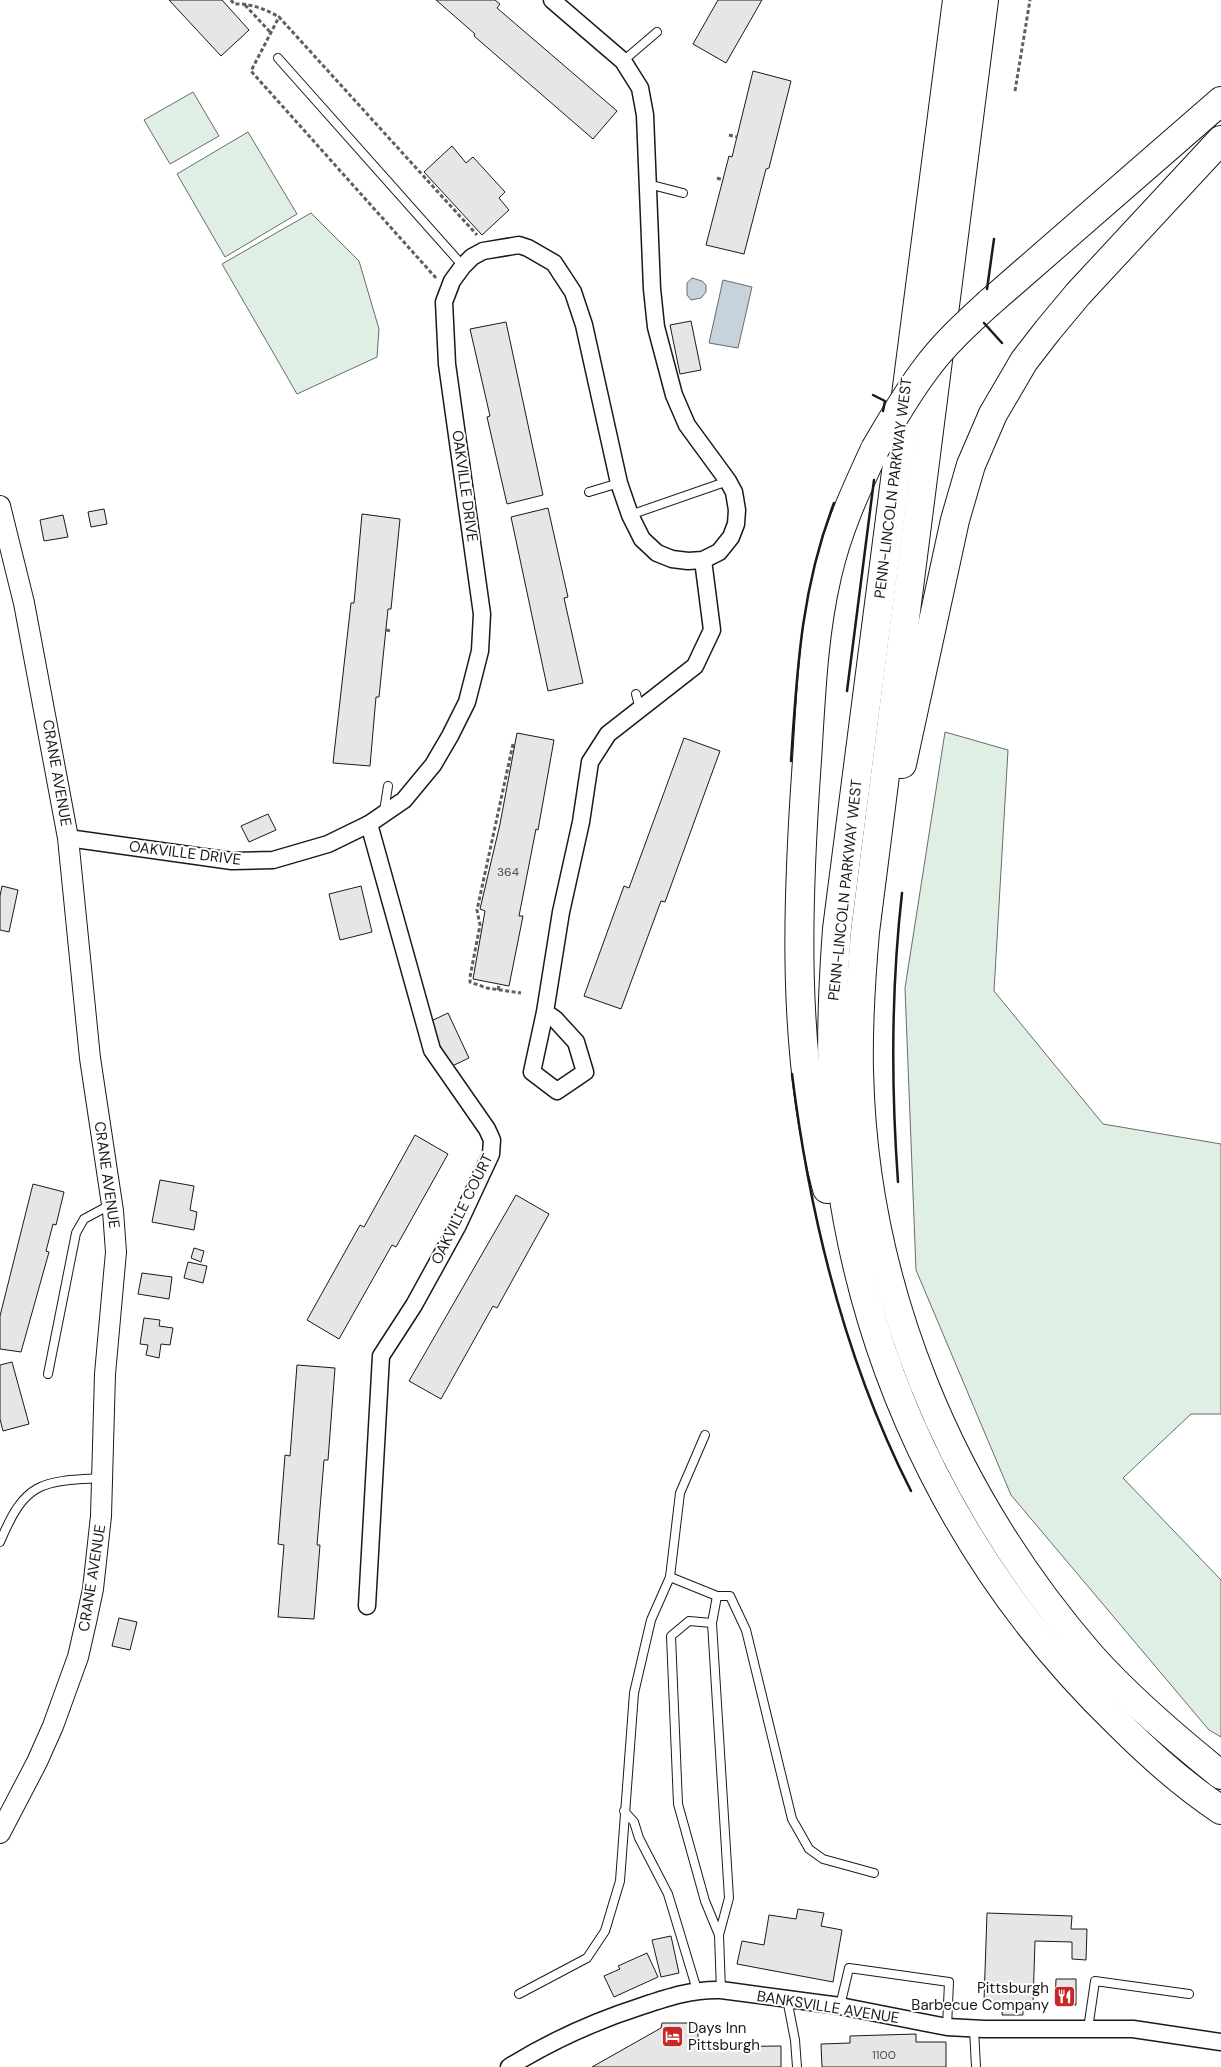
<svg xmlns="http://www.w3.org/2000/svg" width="1221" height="2067" viewBox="0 0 1221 2067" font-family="'DM Sans',sans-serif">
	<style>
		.green { fill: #e0efe3; stroke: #6a6a6a }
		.water { fill: #c6d2dc; stroke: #6a6a6a }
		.building { fill: #e6e6e6; stroke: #1a1a1a }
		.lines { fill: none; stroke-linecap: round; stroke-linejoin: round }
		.service-casing { stroke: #1a1a1a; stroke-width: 10 }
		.minor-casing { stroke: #1a1a1a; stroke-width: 19 }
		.tertiary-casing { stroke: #1a1a1a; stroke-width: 22 }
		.motorway-casing { stroke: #1a1a1a; stroke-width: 30 }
		.path { stroke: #5f5f5f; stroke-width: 3; stroke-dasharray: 4 2.5; stroke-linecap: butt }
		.service { stroke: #fff; stroke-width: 8 }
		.minor { stroke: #fff; stroke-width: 16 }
		.tertiary { stroke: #fff; stroke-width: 20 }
		.motorway { stroke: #fff; stroke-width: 28 }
		.motorway-bridge-casing { stroke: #1a1a1a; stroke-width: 30; stroke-linecap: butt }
		.motorway-bridge { stroke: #fff; stroke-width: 28 }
		.wall { stroke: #1a1a1a; stroke-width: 2.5 }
		.labels { text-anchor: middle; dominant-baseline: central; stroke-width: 4; stroke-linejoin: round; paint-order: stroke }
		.number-label { font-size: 12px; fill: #4d4d4d }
		.street-label { font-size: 15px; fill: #1a1a1a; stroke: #fff }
		.poi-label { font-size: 15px; fill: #1a1a1a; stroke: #fff; text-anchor: end }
	</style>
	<rect width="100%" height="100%" fill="#fff"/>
	<g class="green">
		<polygon points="193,92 219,136 170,164 144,120"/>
		<polygon points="248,132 297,214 225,257 177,174"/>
		<polygon points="311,213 359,261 379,329 377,357 297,394 222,264"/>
		<polygon points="945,732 1008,750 994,991 1103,1124 1221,1144 1221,1414 1191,1414 1123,1478 1221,1580 1221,1737 1209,1730 1011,1495 916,1270 905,988"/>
	</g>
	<g class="water">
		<polygon points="692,278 702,281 706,285 706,292 701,298 691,300 687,295 687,283"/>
		<polygon points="723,280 752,287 738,348 709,343"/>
	</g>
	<g class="building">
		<polygon points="169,0 222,0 249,30 221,56"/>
		<polygon points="436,0 495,0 500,4 497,8 617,111 593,139 474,36 475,34"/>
		<polygon points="718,0 762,0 726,63 693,44"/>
		<polygon points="753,71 791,81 769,168 766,169 744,254 706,245 729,156 732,157"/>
		<polygon points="452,146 466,163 473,157 505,192 499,198 509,210 482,235 424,172"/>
		<polygon points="691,321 701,370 680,374 670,325"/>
		<polygon points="506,322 543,495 507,504 487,417 490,416 470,329"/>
		<polygon points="548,508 568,597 564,598 583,683 548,691 511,517"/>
		<polygon points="104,509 107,524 91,527 88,512"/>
		<polygon points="362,514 400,519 391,609 388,609 379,697 376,697 370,766 333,763 351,603 354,603"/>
		<polygon points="63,515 68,537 44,541 40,520"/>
		<polygon points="517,733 554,740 538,830 536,829 519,916 523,916 509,986 473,979 485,911 480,909 500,824"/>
		<polygon points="684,738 720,751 665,902 661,901 621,1009 584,996 624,886 629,888"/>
		<polygon points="268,814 276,830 249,842 241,826"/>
		<polygon points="2,886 18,890 9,932 0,930 0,896"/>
		<polygon points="361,886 372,932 340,940 329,894"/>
		<polygon points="448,1013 469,1058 450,1067 429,1022"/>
		<polygon points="415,1135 448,1154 396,1247 392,1245 339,1339 307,1320 360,1225 364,1227"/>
		<polygon points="160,1180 194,1186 190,1210 197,1212 194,1230 152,1222"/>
		<polygon points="33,1184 64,1192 56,1225 53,1224 46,1251 49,1252 21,1352 0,1349 0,1316"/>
		<polygon points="516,1195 549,1214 497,1308 493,1306 441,1399 409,1381"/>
		<polygon points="194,1248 204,1251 201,1262 191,1258"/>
		<polygon points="188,1262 207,1266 203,1283 184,1278"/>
		<polygon points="142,1273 172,1277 169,1299 138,1294"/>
		<polygon points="144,1318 160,1320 159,1326 173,1328 170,1345 161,1344 159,1358 146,1355 148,1345 140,1344"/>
		<polygon points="12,1362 29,1424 3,1431 0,1419 0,1365"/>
		<polygon points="297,1365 335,1368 328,1460 324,1460 317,1545 320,1545 314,1619 278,1617 284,1545 278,1544 285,1455 290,1456"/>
		<polygon points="119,1618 137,1622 130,1650 112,1646"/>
		<polygon points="798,1909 824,1913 821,1926 842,1930 833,1982 737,1964 742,1941 764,1945 769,1915 796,1919"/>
		<polygon points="987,1913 1072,1916 1071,1929 1087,1929 1086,1960 1072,1959 1072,1942 1035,1941 1033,2003 984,2001"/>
		<polygon points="671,1936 679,1973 661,1977 652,1940"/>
		<polygon points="647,1953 658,1977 614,1997 604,1976 620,1969 618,1966"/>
		<polygon points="1056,1979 1076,1979 1076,2005 1055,2004"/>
		<polygon points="1003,2003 1023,2004 1023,2015 1002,2015"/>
		<polygon points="662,2023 698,2023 698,2047 781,2046 781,2067 592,2067 661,2028"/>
		<polygon points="916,2034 916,2042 946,2042 946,2067 822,2067 821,2044 850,2043 850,2036"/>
	</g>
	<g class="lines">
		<defs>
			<g id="service">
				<polyline points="278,58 463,266"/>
				<polyline points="623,61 657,32"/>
				<polyline points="648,184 683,193"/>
				<polyline points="589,492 619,483"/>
				<polyline points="630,515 728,481"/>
				<polyline points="636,694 640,709"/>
				<polyline points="384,811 388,786"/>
				<polyline points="48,1374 76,1233 84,1219 110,1205"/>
				<path d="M0 1542C25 1482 40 1481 102 1478"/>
				<polyline points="670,1577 717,1596 730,1596 746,1630 792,1819 809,1849 823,1859 874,1873"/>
				<polyline points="712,1623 717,1596"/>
				<polyline points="624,1811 634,1822 639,1838 668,1894 697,1990"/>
				<polyline points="719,1935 705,1901 678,1804 671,1636 689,1621 712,1623 729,1898 719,1935 721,1990"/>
				<polyline points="519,1994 587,1958 605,1931 620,1881 634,1693 651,1620 670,1577 680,1493 705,1435"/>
				<polyline points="787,1999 795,2040 797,2067"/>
				<polyline points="840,2006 849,1968 949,1982 947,2027"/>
				<polyline points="974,2029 976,2067"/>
				<polyline points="1088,2029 1095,1981 1189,1994"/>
			</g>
			<g id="minor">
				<polyline points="68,838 232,861 273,860 328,844 369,824 404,800 433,765 450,736 467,702 480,651 482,614 447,364 444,302 452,281 463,266 472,257 483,251 519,245 528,248 554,263 573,292 584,325 619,483 630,515 642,539 657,553 672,559 688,561 703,560 719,552 731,537 736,524 737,510 734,492 728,481 687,425 674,395 656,327 652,289 645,115 640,88 623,61 552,0"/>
				<polyline points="545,1012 555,1019 576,1042 585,1072 557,1091 532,1072 545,1012 561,912 581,822 590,762 608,734 695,666 712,630 703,560"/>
				<polyline points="367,1606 381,1356 414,1305 457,1227 491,1154 492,1140 487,1129 432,1050 369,824"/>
				<path d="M509 2067C551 2041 595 2021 642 2006 669 1997 693 1989 721 1990L840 2006 947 2027 984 2029H1133L1221 2042"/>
			</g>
			<polyline id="tertiary" points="0,506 24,603 68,838 90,1058 113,1211 116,1252 105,1374 101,1516 93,1589 86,1622 78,1657 53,1726 37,1762 0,1833"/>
			<g id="motorway">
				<path d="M957 0 837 929C831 1010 829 1091 840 1172 868 1383 967 1578 1120 1725 1151 1756 1185 1786 1221 1810"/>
				<path d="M984 0 865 932C861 978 858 1025 859 1071 864 1287 949 1492 1090 1655 1129 1699 1175 1738 1221 1775"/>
				<polyline points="989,303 1221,101"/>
				<polyline points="902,764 955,520 971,465 993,414 1024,361 1048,330 1078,294 1221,140"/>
				<path d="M827 1189C791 1053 797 900 807 760 811 698 813 636 827 576 837 531 856 490 875 449"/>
			</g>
		</defs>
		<use href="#service" class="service-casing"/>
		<use href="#minor" class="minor-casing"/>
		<use href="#tertiary" class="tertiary-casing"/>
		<use href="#motorway" class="motorway-casing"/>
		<g class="path">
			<path d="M231 0 234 4C249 3 266 9 279 17"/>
			<polyline points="245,5 270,32"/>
			<polyline points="1015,91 1030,0"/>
			<polyline points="729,135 737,137"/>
			<polyline points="717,178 723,180"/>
			<polyline points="436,278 251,71 279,17 477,235"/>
			<polyline points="386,630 392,631"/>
			<polyline points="513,744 477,910 480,925 470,977 470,982 487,988 521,993"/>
			<polyline points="498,990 499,985"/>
		</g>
		<use href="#service" class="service"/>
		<use href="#minor" class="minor"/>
		<use href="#tertiary" class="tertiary"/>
		<use href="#motorway" class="motorway"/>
		<defs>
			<path id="motorway-bridge" d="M875 449C891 422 906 395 925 370 943 345 966 324 989 303"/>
		</defs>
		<use href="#motorway-bridge" class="motorway-bridge-casing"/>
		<use href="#motorway-bridge" class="motorway-bridge"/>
		<g class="wall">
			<polyline points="987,289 994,239"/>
			<polyline points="984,323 1002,343"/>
			<polyline points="873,395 885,401 883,411"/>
			<polyline points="847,691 874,480"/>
			<path d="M791 761C797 670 801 589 834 503"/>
			<path d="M792 1074C810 1219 845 1361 911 1491"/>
			<path d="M898 1182C891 1085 891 990 902 893"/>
		</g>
	</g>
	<defs>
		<symbol id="restaurant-square" viewBox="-11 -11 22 22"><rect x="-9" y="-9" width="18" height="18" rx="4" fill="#c62828" stroke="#fff"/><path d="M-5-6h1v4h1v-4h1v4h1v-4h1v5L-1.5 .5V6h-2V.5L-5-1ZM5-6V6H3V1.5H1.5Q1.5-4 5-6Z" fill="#fff"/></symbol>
		<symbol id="hotel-square" viewBox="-11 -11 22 22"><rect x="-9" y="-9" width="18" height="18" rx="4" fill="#c62828" stroke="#fff"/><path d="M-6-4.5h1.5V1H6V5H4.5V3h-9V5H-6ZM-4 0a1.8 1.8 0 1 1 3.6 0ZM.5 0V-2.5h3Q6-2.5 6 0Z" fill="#fff"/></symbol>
	</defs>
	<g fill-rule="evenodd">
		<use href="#restaurant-square" x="1052" y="1984" width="25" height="25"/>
		<use href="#hotel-square" x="660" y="2024" width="25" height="25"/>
	</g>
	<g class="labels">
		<g class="number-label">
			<text x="508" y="872">364</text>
			<text x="884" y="2055">1100</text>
		</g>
		<g class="street-label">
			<text transform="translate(465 486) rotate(82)">OAKVILLE DRIVE</text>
			<text transform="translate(893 488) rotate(-83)">PENN-LINCOLN PARKWAY WEST</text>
			<text transform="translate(57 773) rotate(80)">CRANE AVENUE</text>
			<text transform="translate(185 853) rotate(7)">OAKVILLE DRIVE</text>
			<text transform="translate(845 890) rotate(-84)">PENN-LINCOLN PARKWAY WEST</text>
			<text transform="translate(107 1175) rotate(82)">CRANE AVENUE</text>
			<text transform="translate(462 1209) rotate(-64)">OAKVILLE COURT</text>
			<text transform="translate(92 1578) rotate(-81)">CRANE AVENUE</text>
			<text transform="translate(828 2007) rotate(9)">BANKSVILLE AVENUE</text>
		</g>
		<g class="poi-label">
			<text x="1049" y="1988">Pittsburgh<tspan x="1049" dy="17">Barbecue Company</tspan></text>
			<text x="688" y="2028" text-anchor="start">Days Inn<tspan x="688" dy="17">Pittsburgh</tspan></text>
		</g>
	</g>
</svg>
